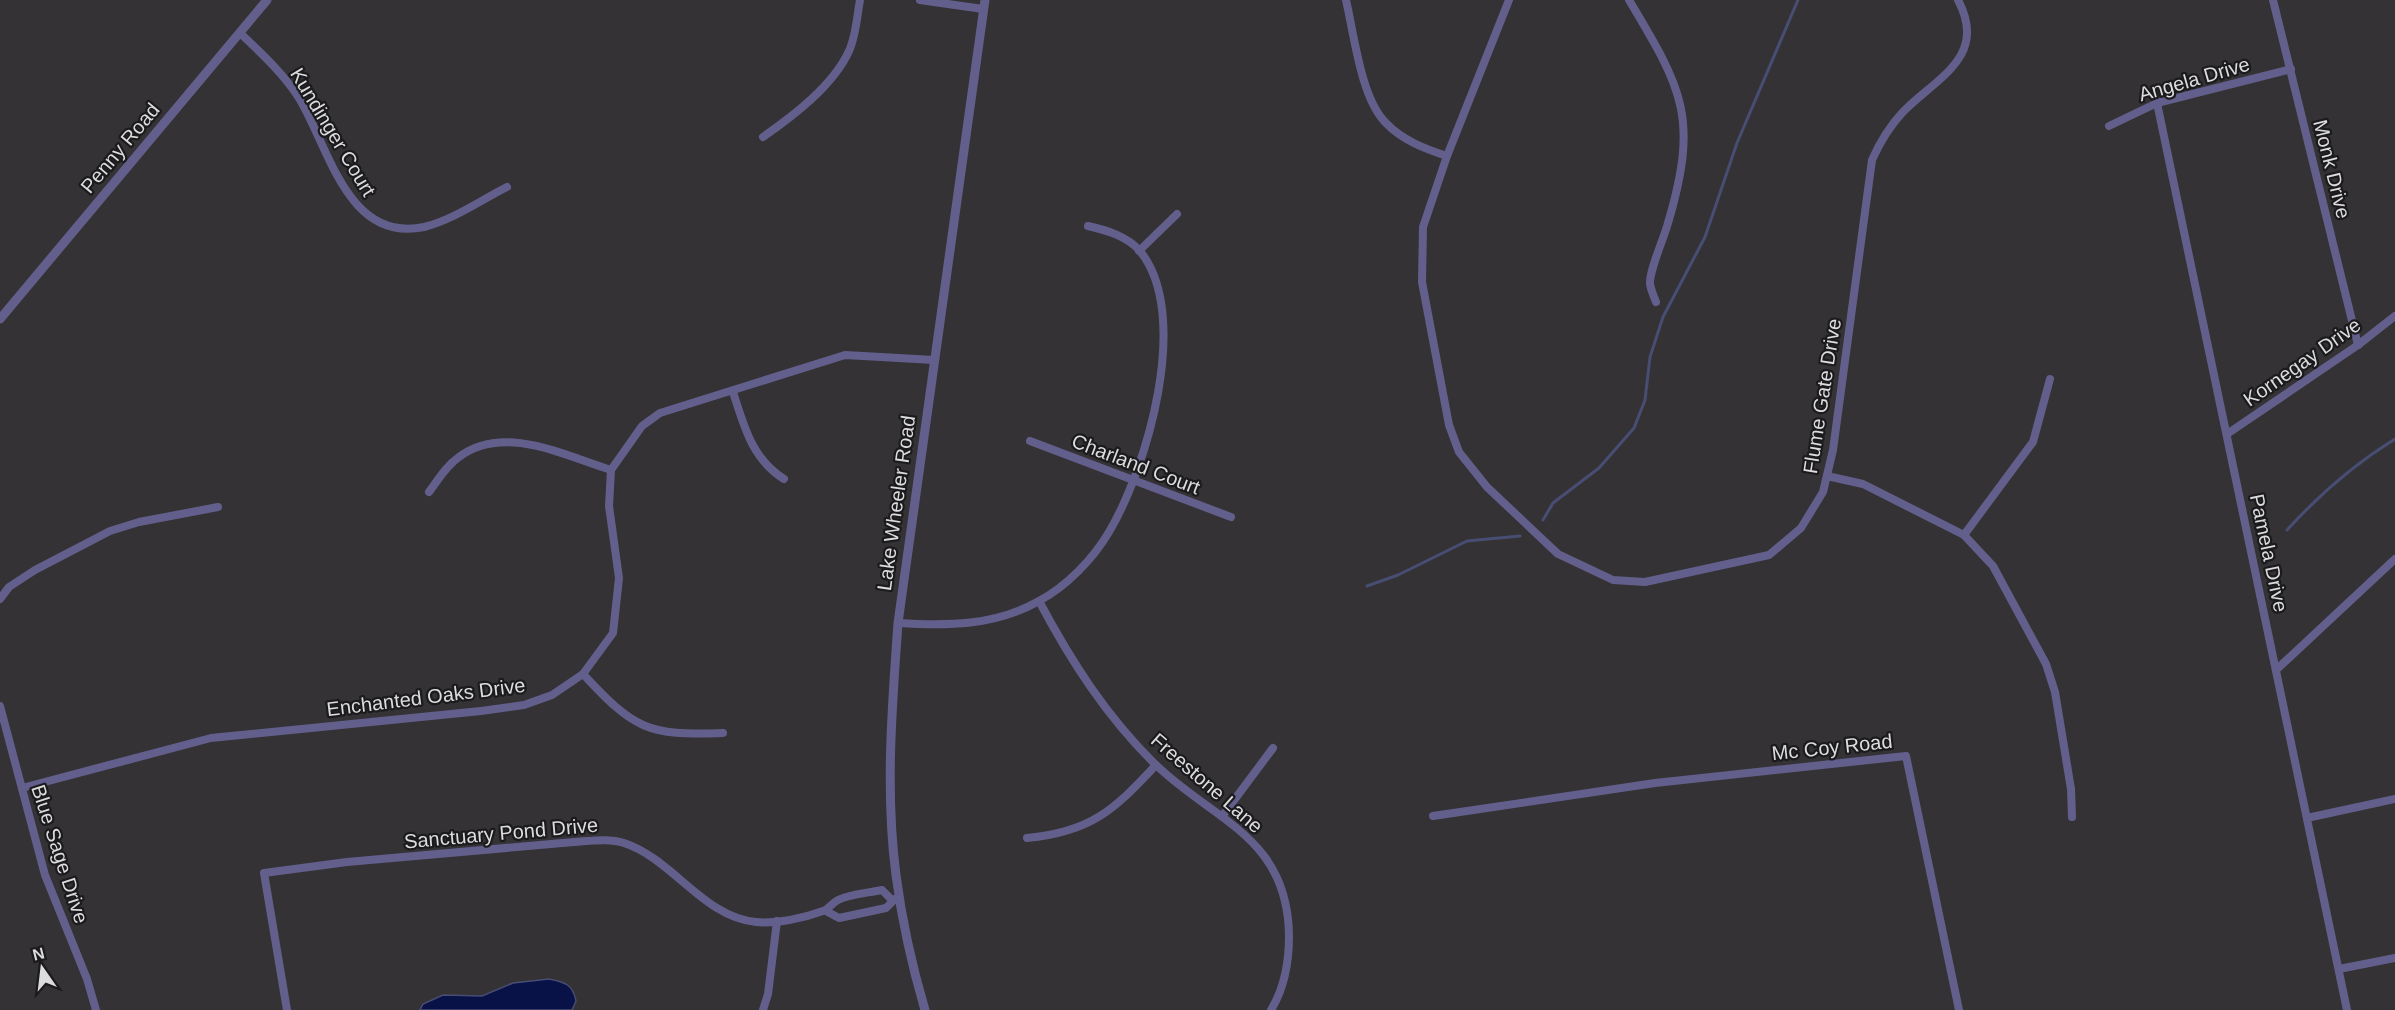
<svg xmlns="http://www.w3.org/2000/svg" width="2395" height="1010" viewBox="0 0 2395 1010" font-family="Arial,sans-serif">
	<style>
		.water { fill: #081246; stroke: #484e73; stroke-width: 1.5 }
		.lines { fill: none; stroke-linecap: round; stroke-linejoin: round }
		.stream { stroke: #484e73; stroke-width: 3 }
		.minor { stroke: #635f8c; stroke-width: 8 }
		.tertiary { stroke: #635f8c; stroke-width: 9 }
		.labels { text-anchor: middle; dominant-baseline: central; stroke-width: 4.5; stroke-linejoin: round; paint-order: stroke }
		.street-label { font-size: 20px; fill: #dcdbdd; stroke: #1b1a1c }
	</style>
	<rect width="100%" height="100%" fill="#343235"/>
	<path class="water" d="M549 979C564 982 573 984 576 1001L572 1010H420L423 1004 443 995 482 996 513 983Z"/>
	<g class="lines">
		<g class="stream">
			<polyline points="1543,520 1553,503 1599,468 1634,428 1645,400 1650,357 1663,317 1705,237 1737,143 1798,0"/>
			<path d="M2287 530C2318 496 2356 463 2395 439"/>
			<polyline points="1367,586 1398,575 1467,541 1520,536"/>
		</g>
		<g class="minor">
			<polyline points="920,0 983,9"/>
			<path d="M1346 0C1354 34 1361 99 1386 123 1402 140 1425 149 1447 156"/>
			<path d="M1509 0 1447 156 1423 227 1422 282 1449 425 1459 452 1487 487 1558 554 1613 580 1645 582 1769 555 1801 528 1823 492 1833 450 1872 160C1880 142 1889 127 1902 113 1934 79 1989 58 1958 0"/>
			<path d="M1629 0C1683 90 1699 118 1668 223 1664 238 1649 271 1650 284 1651 290 1654 297 1656 302"/>
			<polyline points="2273,0 2358,345"/>
			<path d="M240 33C261 53 283 73 299 98 329 147 347 243 424 227 453 220 481 200 507 187"/>
			<polyline points="2157,103 2347,1010"/>
			<polyline points="2109,126 2157,103 2291,69"/>
			<path d="M763 137C793 116 833 86 849 51 856 36 857 16 860 0"/>
			<polyline points="1139,251 1177,214"/>
			<path d="M733 392C744 426 752 459 784 479"/>
			<polyline points="2227,434 2358,345 2395,316"/>
			<polyline points="1030,441 1231,517"/>
			<polyline points="1827,476 1863,484 1964,535 1993,566 2046,664 2055,692 2071,789 2072,817"/>
			<path d="M429 492C438 480 446 466 459 457 503 423 566 456 611 470"/>
			<polyline points="1964,535 2033,442 2050,379"/>
			<polyline points="0,599 9,587 35,570 110,531 139,522 218,507"/>
			<path d="M1039 601C1071 661 1106 716 1155 764 1213 821 1288 836 1289 936 1289 962 1285 987 1271 1010"/>
			<path d="M898 623C947 626 995 626 1039 601 1067 586 1093 559 1109 532 1147 468 1192 315 1140 251 1127 236 1106 230 1088 226"/>
			<polyline points="2276,670 2395,559"/>
			<path d="M583 674C634 729 647 736 723 733"/>
			<polyline points="0,706 45,875 87,979 96,1010"/>
			<polyline points="22,788 211,738 481,711 524,705 552,695 583,674 613,633 619,578 609,506 611,470 642,426 660,413 845,355 934,360"/>
			<polyline points="1223,815 1273,748"/>
			<polyline points="1433,816 1655,783 1906,756 1959,1010"/>
			<polyline points="2307,818 2395,799"/>
			<path d="M1027 838C1091 832 1114 810 1156 765"/>
			<polyline points="826,911 839,918 886,908 895,899"/>
			<polyline points="2339,969 2395,958"/>
			<path d="M287 1010 264 873 347 862 574 842C590 841 609 838 624 843 673 859 703 917 756 922 777 924 804 918 823 911 829 909 832 903 838 900 850 894 868 893 882 890L891 899"/>
			<polyline points="763,1010 768,994 777,921"/>
		</g>
		<g class="tertiary">
			<polyline points="0,319 267,0"/>
			<path d="M925 1010C912 966 902 921 896 875 885 792 892 707 898 623L985 0"/>
		</g>
	</g>
	<g class="labels">
		<g class="street-label">
			<text transform="translate(2194 79) rotate(-16)">Angela Drive</text>
			<text transform="translate(333 132) rotate(59)">Kundinger Court</text>
			<text transform="translate(120 148) rotate(-50)">Penny Road</text>
			<text transform="translate(2332 169) rotate(76)">Monk Drive</text>
			<text transform="translate(2302 362) rotate(-35)">Kornegay Drive</text>
			<text transform="translate(1822 396) rotate(-81)">Flume Gate Drive</text>
			<text transform="translate(1136 464) rotate(21)">Charland Court</text>
			<text transform="translate(896 503) rotate(-82)">Lake Wheeler Road</text>
			<text transform="translate(2269 553) rotate(78)">Pamela Drive</text>
			<text transform="translate(426 697) rotate(-7)">Enchanted Oaks Drive</text>
			<text transform="translate(1832 747) rotate(-6)">Mc Coy Road</text>
			<text transform="translate(1207 783) rotate(41)">Freestone Lane</text>
			<text transform="translate(501 833) rotate(-5)">Sanctuary Pond Drive</text>
			<text transform="translate(60 854) rotate(72)">Blue Sage Drive</text>
		</g>
	</g>
	<g transform="translate(42 968) rotate(346)" stroke="#1b1a1c" stroke-width="4.5" paint-order="stroke">
	<path d="M0-4.5L10 22L0 15L-10 22Z" fill="#dcdbdd"/>
	<text y="-9" font-size="16" font-weight="bold" text-anchor="middle" fill="#dcdbdd">N</text>
	</g>
</svg>
